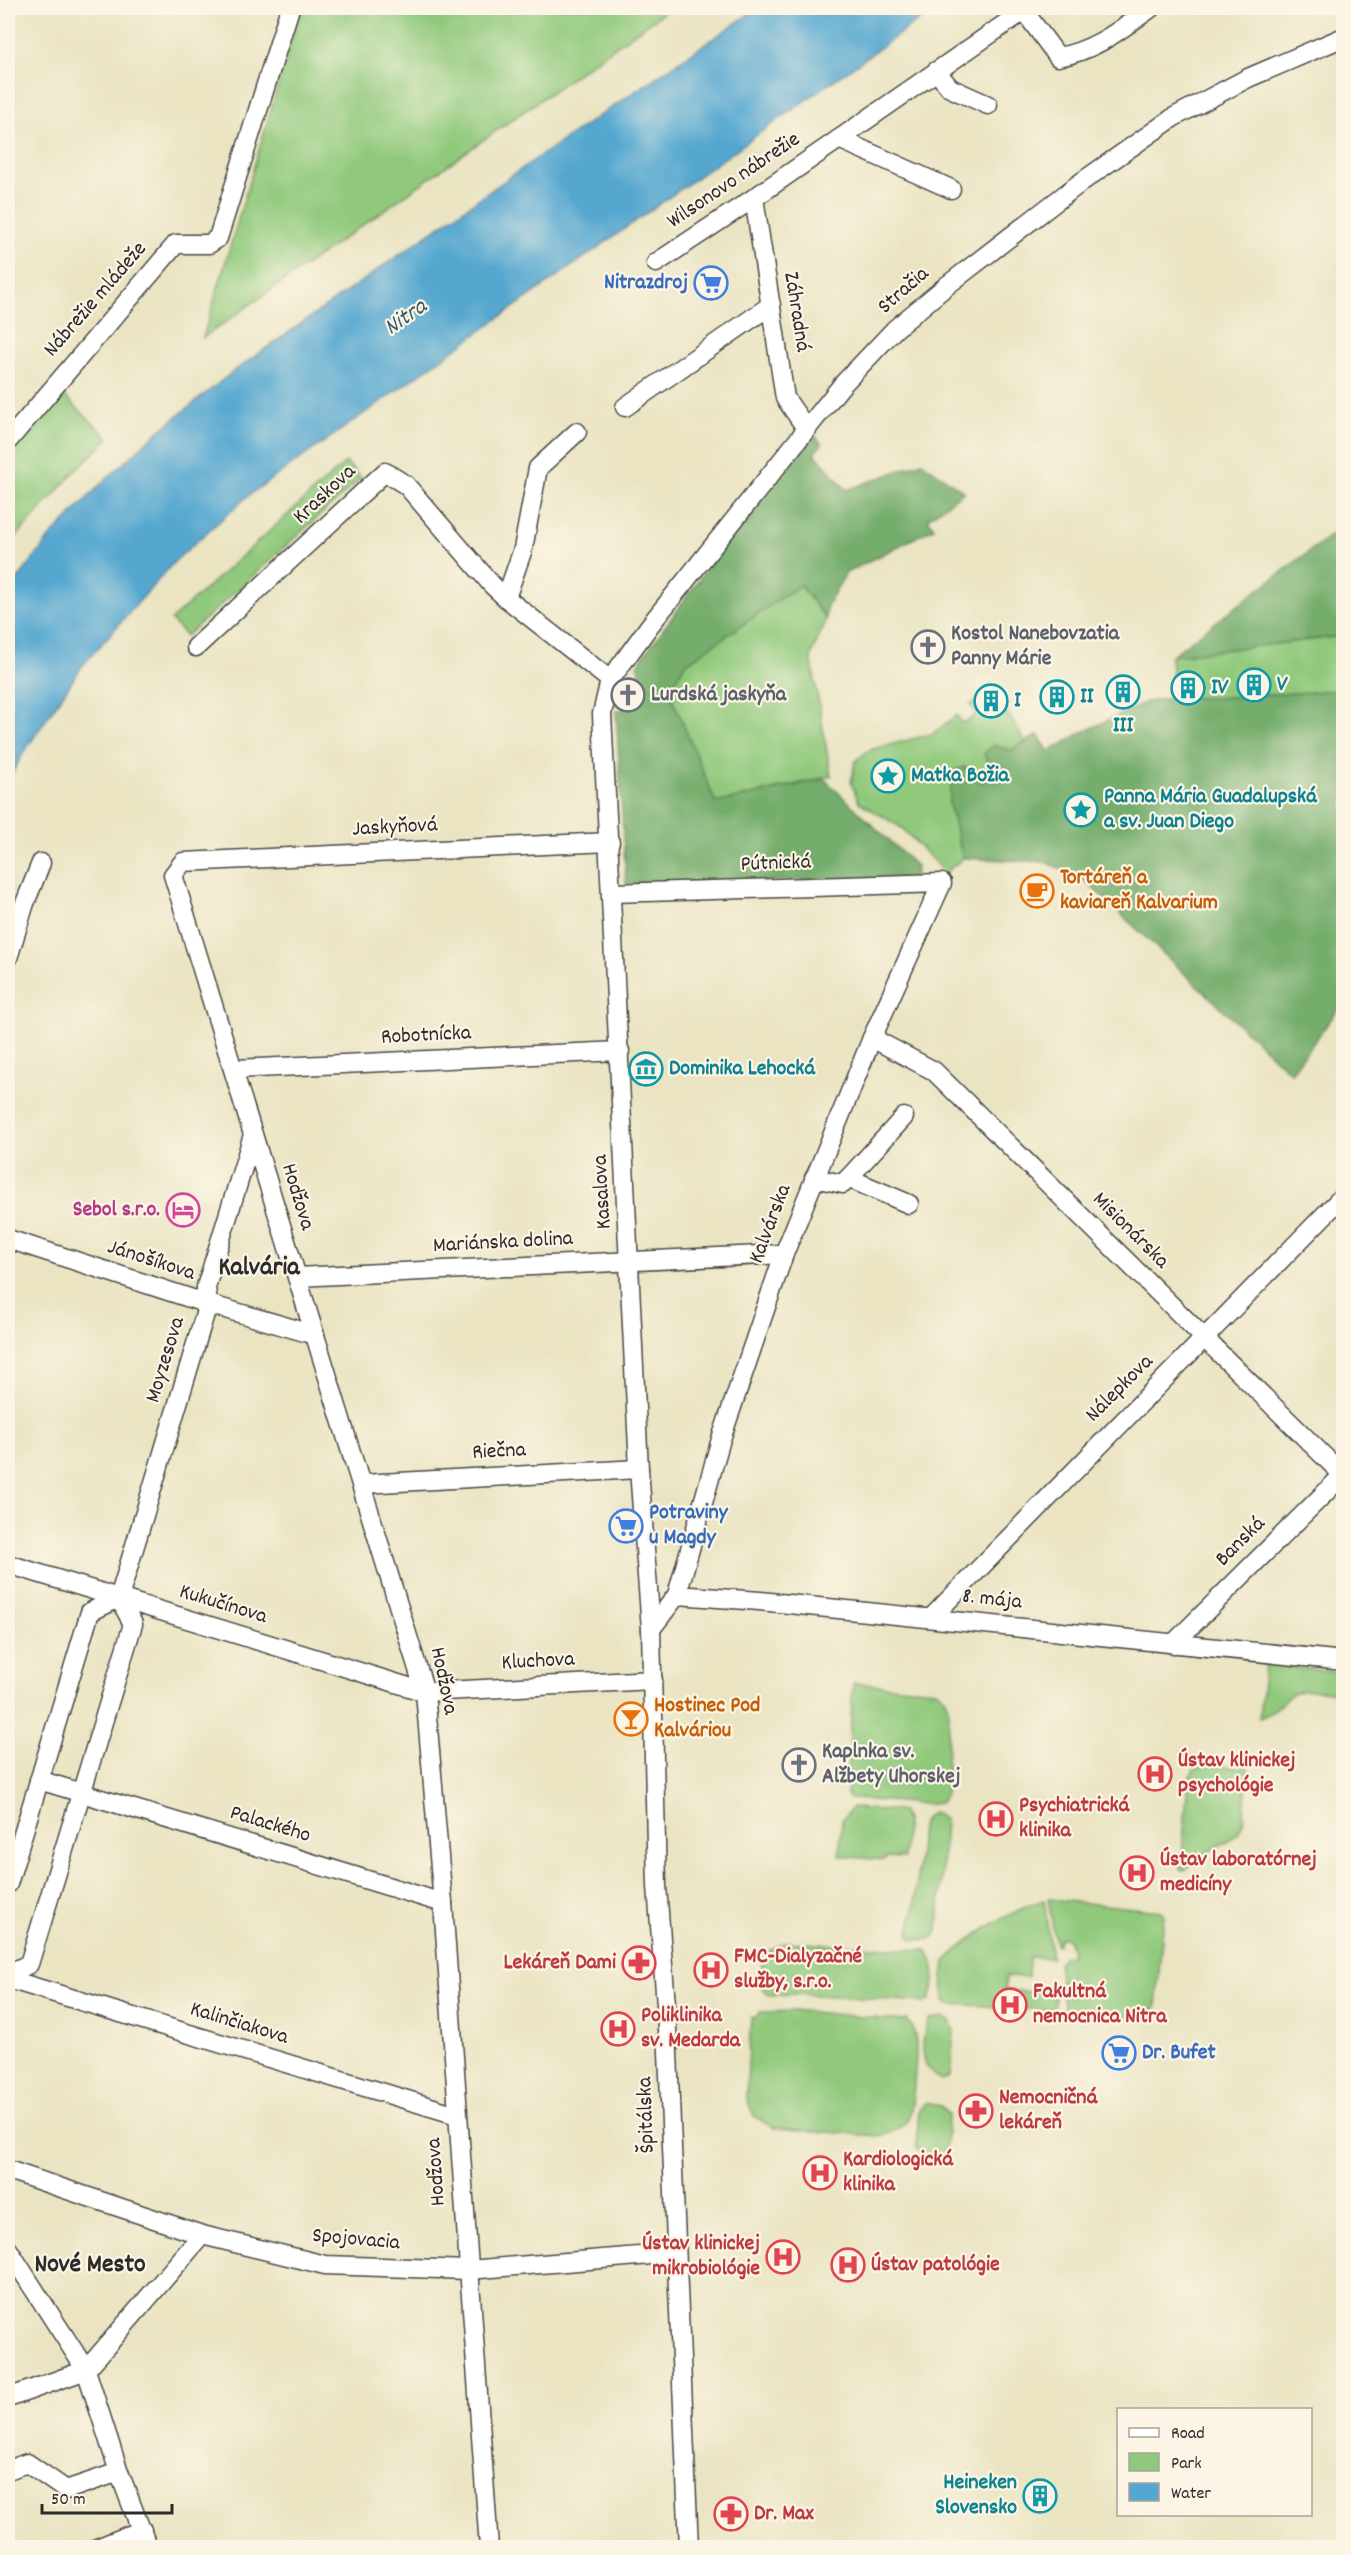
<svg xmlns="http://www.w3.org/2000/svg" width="1351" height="2555" viewBox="0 0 1351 2555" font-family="Dekko,sans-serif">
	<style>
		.green { fill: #90c97c; stroke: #5e7a54; stroke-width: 1.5 }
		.forest { fill: #74ad6c; stroke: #506c4c; stroke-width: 1.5 }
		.water { fill: #54a7d0; stroke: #40697e; stroke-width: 1.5 }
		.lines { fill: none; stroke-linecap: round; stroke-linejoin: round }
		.street-casing { stroke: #484742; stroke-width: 21 }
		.street { stroke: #fff; stroke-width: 18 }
		.labels { text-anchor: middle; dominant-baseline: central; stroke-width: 4.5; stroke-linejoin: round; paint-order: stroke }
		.street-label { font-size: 22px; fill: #2b2b2b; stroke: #fcf5e5 }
		.shop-label { font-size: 22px; font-weight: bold; fill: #366cbe; stroke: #fcf5e5; text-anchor: start }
		.worship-label { font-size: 22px; font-weight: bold; fill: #5b616d; stroke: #fcf5e5; text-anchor: start }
		.culture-label { font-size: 22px; font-weight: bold; fill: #0d838f; stroke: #fcf5e5; text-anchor: start }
		.food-label { font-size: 22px; font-weight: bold; fill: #c56008; stroke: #fcf5e5; text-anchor: start }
		.hotel-label { font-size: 22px; font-weight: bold; fill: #b23c85; stroke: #fcf5e5; text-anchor: end }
		.health-label { font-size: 22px; font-weight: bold; fill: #be3a42; stroke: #fcf5e5; text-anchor: start }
		.water-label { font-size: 24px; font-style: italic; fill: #3b5d6d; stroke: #fcf5e5 }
		.quarter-label { font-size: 26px; font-weight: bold; fill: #2b2b2b; stroke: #fcf5e5 }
	</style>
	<rect width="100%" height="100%" fill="#fcf5e5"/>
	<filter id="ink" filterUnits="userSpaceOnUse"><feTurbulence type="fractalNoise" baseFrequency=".0167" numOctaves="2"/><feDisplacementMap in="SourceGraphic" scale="12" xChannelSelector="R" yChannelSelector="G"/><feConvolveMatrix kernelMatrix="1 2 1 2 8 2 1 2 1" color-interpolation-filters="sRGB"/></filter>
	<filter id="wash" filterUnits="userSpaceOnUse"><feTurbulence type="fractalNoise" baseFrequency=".008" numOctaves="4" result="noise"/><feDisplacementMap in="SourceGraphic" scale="24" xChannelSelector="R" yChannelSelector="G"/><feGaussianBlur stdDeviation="1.35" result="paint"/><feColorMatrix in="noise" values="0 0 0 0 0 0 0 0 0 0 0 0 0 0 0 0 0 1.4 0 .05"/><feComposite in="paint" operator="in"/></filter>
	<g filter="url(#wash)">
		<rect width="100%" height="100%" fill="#eae4c3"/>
		<g class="green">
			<polygon points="301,8 670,8 203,338"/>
			<polygon points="61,393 109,438 78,468 8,546 8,458"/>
			<polygon points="346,462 361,478 186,636 171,620"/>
			<polygon points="800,585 826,619 811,656 831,776 716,803 669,692 684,665"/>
			<polygon points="1343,636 1343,690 1216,698 1174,697 1171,656"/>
			<polygon points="996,694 1025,742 1011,750 995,774 981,782 965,767 949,803 963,858 945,873 902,828 859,802 851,783 855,762 869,750 932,734 957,715 962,723 970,720 976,713 970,705 987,695 988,704 995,704"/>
			<path d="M1265 1664 1343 1673V1694C1327 1692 1306 1686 1291 1695 1279 1703 1274 1714 1259 1718Z"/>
			<polygon points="853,1683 936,1690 944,1697 949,1709 946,1794 942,1801 932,1804 853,1799 847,1795"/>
			<polygon points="1206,1765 1248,1768 1243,1823 1237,1835 1205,1854 1185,1870 1181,1869 1188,1780 1194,1769"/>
			<polygon points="852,1808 902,1811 906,1820 904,1858 886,1857 885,1860 839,1856 842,1820"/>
			<path d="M934 1812 945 1820 938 1931C931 1942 924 1940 912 1939L909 1933 915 1905 921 1826 927 1816Z"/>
			<polygon points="1048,1899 1161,1911 1164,1915 1156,2006 1152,2013 1144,2017 1065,2011 1058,1963 1064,1956 1070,1957 1072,1949 1068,1939 1063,1937 1059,1939 1058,1945 1056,1945"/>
			<path d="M1044 1900 1052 1958 1029 1957 1028 1977 1006 1976 1005 1990 1048 1993 1055 1998V2004L1050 2010 949 2004C938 1996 944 1974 945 1961 975 1934 1005 1913 1044 1900Z"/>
			<path d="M786 1942 925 1950C938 1959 935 1985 930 2000L925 2002 800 1994 770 1995 764 1991 761 1985 762 1963 768 1951Z"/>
			<path d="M803 2011 904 2021 907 2019C912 2026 915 2032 916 2041 917 2050 913 2108 909 2116 904 2128 890 2134 878 2136L774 2128 754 2116 746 2097 751 2017 755 2018 760 2012Z"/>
			<path d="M943 2017 950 2021 954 2031 950 2076 942 2080C918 2071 920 2038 930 2019Z"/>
			<path d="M925 2103 941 2106 948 2115 946 2148 938 2158C927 2160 921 2155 916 2146L919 2110Z"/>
		</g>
		<g class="forest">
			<polygon points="809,429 822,444 814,453 847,490 922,462 964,492 928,518 934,528 846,573 827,605 826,619 800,585 684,665 670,692 716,803 824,779 916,866 915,878 626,884 616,711 623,709 641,676 637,665"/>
			<polygon points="1343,526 1343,636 1171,656"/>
			<polygon points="1343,690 1343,1003 1291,1073 1081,877 1045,862 963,858 949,803 953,771 964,767 981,782 994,775 984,754 993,745 1011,750 1038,735 1049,752 1081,733 1147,702 1174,697 1216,698"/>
		</g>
		<polygon class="water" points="758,8 936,8 248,496 176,560 83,665 22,755 8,782 8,592 50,537 100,485 154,435 231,373 534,160"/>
	</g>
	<g filter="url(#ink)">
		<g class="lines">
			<defs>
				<g id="street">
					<path d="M1024 11 1058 57C1095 51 1121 29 1151 8"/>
					<polyline points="936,71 950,88 988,105"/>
					<polyline points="839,139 951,189"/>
					<polyline points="754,198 785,398 806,428"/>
					<polyline points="656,263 754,198 1028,8"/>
					<polyline points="625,407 771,305"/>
					<polyline points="8,441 176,244 209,244 218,238 290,8"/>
					<polyline points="506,598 523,549 538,468 577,432"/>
					<polyline points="196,647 385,472 406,485 492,585 506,598 610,680"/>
					<polyline points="612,893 942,883 872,1038 784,1254 721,1439 677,1595 651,1629"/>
					<polyline points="8,958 25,903 41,863"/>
					<polyline points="872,1038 934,1071 1343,1475"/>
					<polyline points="234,1069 620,1051"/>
					<polyline points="814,1178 843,1184 904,1117"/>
					<polyline points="848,1178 909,1204"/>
					<polyline points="8,1239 208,1304 315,1335"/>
					<polyline points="297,1277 784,1254"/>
					<polyline points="362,1484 639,1469"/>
					<polyline points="8,1564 425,1692 653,1680"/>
					<polyline points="677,1595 760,1601 1344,1661"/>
					<polyline points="119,1598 208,1304 206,1287 253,1135"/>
					<polyline points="931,1618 1344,1195"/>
					<polyline points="1173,1644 1344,1474"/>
					<polyline points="39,1780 443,1903"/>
					<polyline points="8,1884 90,1612 119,1598 133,1624 29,1964 8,1974"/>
					<polyline points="8,1979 457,2115"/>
					<polyline points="8,2170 202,2235 325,2265 468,2270 676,2253"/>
					<polyline points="8,2249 86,2370 119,2472 148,2548"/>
					<polyline points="8,2398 86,2370 202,2235"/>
					<polyline points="8,2470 27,2463 66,2490 119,2472"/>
					<polyline points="97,2548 142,2530"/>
					<polyline points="489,2548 443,1903 425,1692 173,875 183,862 610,842"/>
					<polyline points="689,2548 666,2005 657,1886 651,1629 639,1469 602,714 610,680 650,625 842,385 895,329 945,287 1080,183 1174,117 1248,78 1344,37"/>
				</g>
			</defs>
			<use href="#street" class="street-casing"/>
			<use href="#street" class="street"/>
		</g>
	</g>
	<defs>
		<symbol id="supermarket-ring" viewBox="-11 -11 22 22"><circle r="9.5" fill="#fcf5e5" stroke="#3f7fe0" stroke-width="1.5"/><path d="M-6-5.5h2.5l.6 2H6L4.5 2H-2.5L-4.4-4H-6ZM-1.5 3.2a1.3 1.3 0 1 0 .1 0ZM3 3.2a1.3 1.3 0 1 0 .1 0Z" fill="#3f7fe0"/></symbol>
		<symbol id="church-ring" viewBox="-11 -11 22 22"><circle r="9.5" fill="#fcf5e5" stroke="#6b7280" stroke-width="1.5"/><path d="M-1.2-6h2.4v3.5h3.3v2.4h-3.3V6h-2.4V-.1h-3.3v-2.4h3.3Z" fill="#6b7280"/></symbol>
		<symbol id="building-ring" viewBox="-11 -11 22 22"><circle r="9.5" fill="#fcf5e5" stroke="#0f9aa8" stroke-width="1.5"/><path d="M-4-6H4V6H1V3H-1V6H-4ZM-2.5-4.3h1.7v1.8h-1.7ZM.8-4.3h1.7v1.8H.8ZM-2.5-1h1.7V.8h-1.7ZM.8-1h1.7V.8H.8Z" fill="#0f9aa8"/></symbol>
		<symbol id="sight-ring" viewBox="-11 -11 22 22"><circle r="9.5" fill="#fcf5e5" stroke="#0f9aa8" stroke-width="1.5"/><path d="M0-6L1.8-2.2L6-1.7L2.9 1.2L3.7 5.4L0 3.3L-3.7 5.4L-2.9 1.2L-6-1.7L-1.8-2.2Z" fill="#0f9aa8"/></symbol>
		<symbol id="cafe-ring" viewBox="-11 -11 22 22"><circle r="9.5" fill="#fcf5e5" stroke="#e8710a" stroke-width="1.5"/><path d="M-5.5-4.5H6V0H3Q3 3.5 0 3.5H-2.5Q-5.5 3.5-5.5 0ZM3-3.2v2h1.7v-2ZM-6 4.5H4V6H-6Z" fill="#e8710a"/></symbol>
		<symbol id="museum-ring" viewBox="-11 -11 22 22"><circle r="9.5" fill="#fcf5e5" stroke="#0f9aa8" stroke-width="1.5"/><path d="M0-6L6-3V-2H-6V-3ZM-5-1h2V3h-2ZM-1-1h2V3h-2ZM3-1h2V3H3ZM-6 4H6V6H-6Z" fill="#0f9aa8"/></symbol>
		<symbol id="hotel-ring" viewBox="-11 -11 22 22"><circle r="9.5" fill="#fcf5e5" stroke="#d1479c" stroke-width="1.5"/><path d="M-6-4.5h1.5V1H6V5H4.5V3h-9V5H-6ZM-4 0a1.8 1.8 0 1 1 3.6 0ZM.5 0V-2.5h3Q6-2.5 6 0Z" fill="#d1479c"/></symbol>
		<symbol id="bar-ring" viewBox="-11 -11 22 22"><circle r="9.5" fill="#fcf5e5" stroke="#e8710a" stroke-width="1.5"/><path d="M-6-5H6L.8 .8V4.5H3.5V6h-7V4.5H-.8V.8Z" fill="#e8710a"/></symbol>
		<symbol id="hospital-ring" viewBox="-11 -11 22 22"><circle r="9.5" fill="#fcf5e5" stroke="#e0444e" stroke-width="1.5"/><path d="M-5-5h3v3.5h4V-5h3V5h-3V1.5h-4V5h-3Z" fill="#e0444e"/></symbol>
		<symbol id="pharmacy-ring" viewBox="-11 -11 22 22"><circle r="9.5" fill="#fcf5e5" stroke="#e0444e" stroke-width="1.5"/><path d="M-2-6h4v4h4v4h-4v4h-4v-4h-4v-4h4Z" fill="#e0444e"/></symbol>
	</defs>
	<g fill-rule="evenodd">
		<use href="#supermarket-ring" x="692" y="264" width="38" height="38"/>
		<use href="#church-ring" x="909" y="628" width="38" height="38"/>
		<use href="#building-ring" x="1235" y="666" width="38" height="38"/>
		<use href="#building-ring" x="1169" y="669" width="38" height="38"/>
		<use href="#building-ring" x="1104" y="673" width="38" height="38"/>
		<use href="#church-ring" x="609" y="676" width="38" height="38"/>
		<use href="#building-ring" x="1038" y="678" width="38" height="38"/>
		<use href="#building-ring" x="972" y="682" width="38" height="38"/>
		<use href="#sight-ring" x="869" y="757" width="38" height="38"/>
		<use href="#sight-ring" x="1062" y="791" width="38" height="38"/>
		<use href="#cafe-ring" x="1018" y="872" width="38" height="38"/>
		<use href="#museum-ring" x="627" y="1050" width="38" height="38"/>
		<use href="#hotel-ring" x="164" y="1191" width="38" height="38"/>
		<use href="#supermarket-ring" x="607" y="1507" width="38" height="38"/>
		<use href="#bar-ring" x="612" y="1700" width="38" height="38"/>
		<use href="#church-ring" x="780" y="1746" width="38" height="38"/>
		<use href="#hospital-ring" x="1136" y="1755" width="38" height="38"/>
		<use href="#hospital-ring" x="977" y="1800" width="38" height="38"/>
		<use href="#hospital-ring" x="1118" y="1854" width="38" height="38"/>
		<use href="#pharmacy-ring" x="620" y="1944" width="38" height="38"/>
		<use href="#hospital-ring" x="692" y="1951" width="38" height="38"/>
		<use href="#hospital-ring" x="991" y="1986" width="38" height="38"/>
		<use href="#hospital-ring" x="599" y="2010" width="38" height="38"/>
		<use href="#supermarket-ring" x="1100" y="2034" width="38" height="38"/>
		<use href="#pharmacy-ring" x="957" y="2092" width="38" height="38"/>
		<use href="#hospital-ring" x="801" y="2154" width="38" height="38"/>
		<use href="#hospital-ring" x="764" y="2238" width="38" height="38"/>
		<use href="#hospital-ring" x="829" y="2246" width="38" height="38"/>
		<use href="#building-ring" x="1021" y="2477" width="38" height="38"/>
		<use href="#pharmacy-ring" x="712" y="2495" width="38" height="38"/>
	</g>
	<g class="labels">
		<g class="street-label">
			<text transform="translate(734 181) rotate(-34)">Wilsonovo nábrežie</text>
			<text transform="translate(904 291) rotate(-41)">Stračia</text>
			<text transform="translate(96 300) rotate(-49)">Nábrežie mládeže</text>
			<text transform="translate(796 312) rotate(81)">Záhradná</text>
			<text transform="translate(325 495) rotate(-43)">Kraskova</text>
			<text transform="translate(395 828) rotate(-3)">Jaskyňová</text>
			<text transform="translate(776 864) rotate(-2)">Pútnická</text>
			<text transform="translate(426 1036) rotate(-3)">Robotnícka</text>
			<text transform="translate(603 1192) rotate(-93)">Kasalova</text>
			<text transform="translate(297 1197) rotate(73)">Hodžova</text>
			<text transform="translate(771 1224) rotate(-69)">Kalvárska</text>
			<text transform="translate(1130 1231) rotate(45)">Misionárska</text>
			<text transform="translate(503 1243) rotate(-3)">Mariánska dolina</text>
			<text transform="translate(151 1261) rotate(18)">Jánošíkova</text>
			<text transform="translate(166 1360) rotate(-73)">Moyzesova</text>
			<text transform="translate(1120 1389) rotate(-45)">Nálepkova</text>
			<text transform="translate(499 1452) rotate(-3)">Riečna</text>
			<text transform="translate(1241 1542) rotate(-45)">Banská</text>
			<text transform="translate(992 1600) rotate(6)">8. mája</text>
			<text transform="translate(223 1605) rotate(17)">Kukučínova</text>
			<text transform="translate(538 1662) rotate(-3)">Kluchova</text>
			<text transform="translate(443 1681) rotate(78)">Hodžova</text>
			<text transform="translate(270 1825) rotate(17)">Palackého</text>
			<text transform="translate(239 2024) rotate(17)">Kalinčiakova</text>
			<text transform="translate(647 2115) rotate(-92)">Špitálska</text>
			<text transform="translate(437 2172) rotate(-94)">Hodžova</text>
			<text transform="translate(356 2240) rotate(5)">Spojovacia</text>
		</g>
		<g class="shop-label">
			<text x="688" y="283" text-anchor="end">Nitrazdroj</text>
			<text x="649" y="1513">Potraviny<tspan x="649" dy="25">u Magdy</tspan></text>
			<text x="1142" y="2053">Dr. Bufet</text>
		</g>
		<g class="worship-label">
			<text x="951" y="634">Kostol Nanebovzatia<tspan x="951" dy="25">Panny Márie</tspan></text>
			<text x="651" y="695">Lurdská jaskyňa</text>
			<text x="822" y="1752">Kaplnka sv.<tspan x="822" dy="25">Alžbety Uhorskej</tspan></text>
		</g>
		<g class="culture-label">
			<text x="1277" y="685">V</text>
			<text x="1211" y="688">IV</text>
			<text x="1080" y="697">II</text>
			<text x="1014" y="701">I</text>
			<text x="1123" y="726" text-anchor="middle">III</text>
			<text x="911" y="776">Matka Božia</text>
			<text x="1104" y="797">Panna Mária Guadalupská<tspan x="1104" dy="25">a sv. Juan Diego</tspan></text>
			<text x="669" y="1069">Dominika Lehocká</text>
			<text x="1017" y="2483" text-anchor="end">Heineken<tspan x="1017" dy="25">Slovensko</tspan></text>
		</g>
		<g class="food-label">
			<text x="1060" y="878">Tortáreň a<tspan x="1060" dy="25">kaviareň Kalvarium</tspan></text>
			<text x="654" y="1706">Hostinec Pod<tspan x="654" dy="25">Kalváriou</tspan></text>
		</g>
		<g class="hotel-label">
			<text x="160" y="1210">Sebol s.r.o.</text>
		</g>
		<g class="health-label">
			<text x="1178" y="1761">Ústav klinickej<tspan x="1178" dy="25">psychológie</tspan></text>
			<text x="1019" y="1806">Psychiatrická<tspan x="1019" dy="25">klinika</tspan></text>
			<text x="1160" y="1860">Ústav laboratórnej<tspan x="1160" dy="25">medicíny</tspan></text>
			<text x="734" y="1957">FMC-Dialyzačné<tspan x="734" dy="25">služby, s.r.o.</tspan></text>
			<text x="616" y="1963" text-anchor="end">Lekáreň Dami</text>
			<text x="1033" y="1992">Fakultná<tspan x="1033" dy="25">nemocnica Nitra</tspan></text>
			<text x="641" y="2016">Poliklinika<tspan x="641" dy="25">sv. Medarda</tspan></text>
			<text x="999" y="2098">Nemocničná<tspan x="999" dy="25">lekáreň</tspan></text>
			<text x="843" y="2160">Kardiologická<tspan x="843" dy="25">klinika</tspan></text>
			<text x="760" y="2244" text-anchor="end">Ústav klinickej<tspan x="760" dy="25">mikrobiológie</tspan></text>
			<text x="871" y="2265">Ústav patológie</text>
			<text x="754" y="2514">Dr. Max</text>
		</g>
		<g class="water-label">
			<text transform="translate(406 318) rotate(-35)">Nitra</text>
		</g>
		<g class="quarter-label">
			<text x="259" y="1268">Kalvária</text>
			<text x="90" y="2265">Nové Mesto</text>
		</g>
	</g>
	<rect width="1351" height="2555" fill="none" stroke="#fcf5e5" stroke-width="30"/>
	<rect x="1117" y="2408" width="195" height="108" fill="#fcf5e5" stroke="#a8a49b" stroke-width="1.5"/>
	<rect x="1129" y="2428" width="30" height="9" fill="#ffffff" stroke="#a8a49b" stroke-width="1.5"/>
	<text x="1171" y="2438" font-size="18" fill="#2b2b2b">Road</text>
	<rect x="1129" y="2453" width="30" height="18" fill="#90c97c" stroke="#a8a49b" stroke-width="1.5"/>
	<text x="1171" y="2468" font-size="18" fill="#2b2b2b">Park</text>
	<rect x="1129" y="2483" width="30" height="18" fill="#54a7d0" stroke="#a8a49b" stroke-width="1.5"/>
	<text x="1171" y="2498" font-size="18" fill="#2b2b2b">Water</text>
	<path d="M42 2504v9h130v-9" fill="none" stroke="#2b2b2b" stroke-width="3"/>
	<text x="51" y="2504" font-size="18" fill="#2b2b2b" stroke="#fcf5e5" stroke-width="4.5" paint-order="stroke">50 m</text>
</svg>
